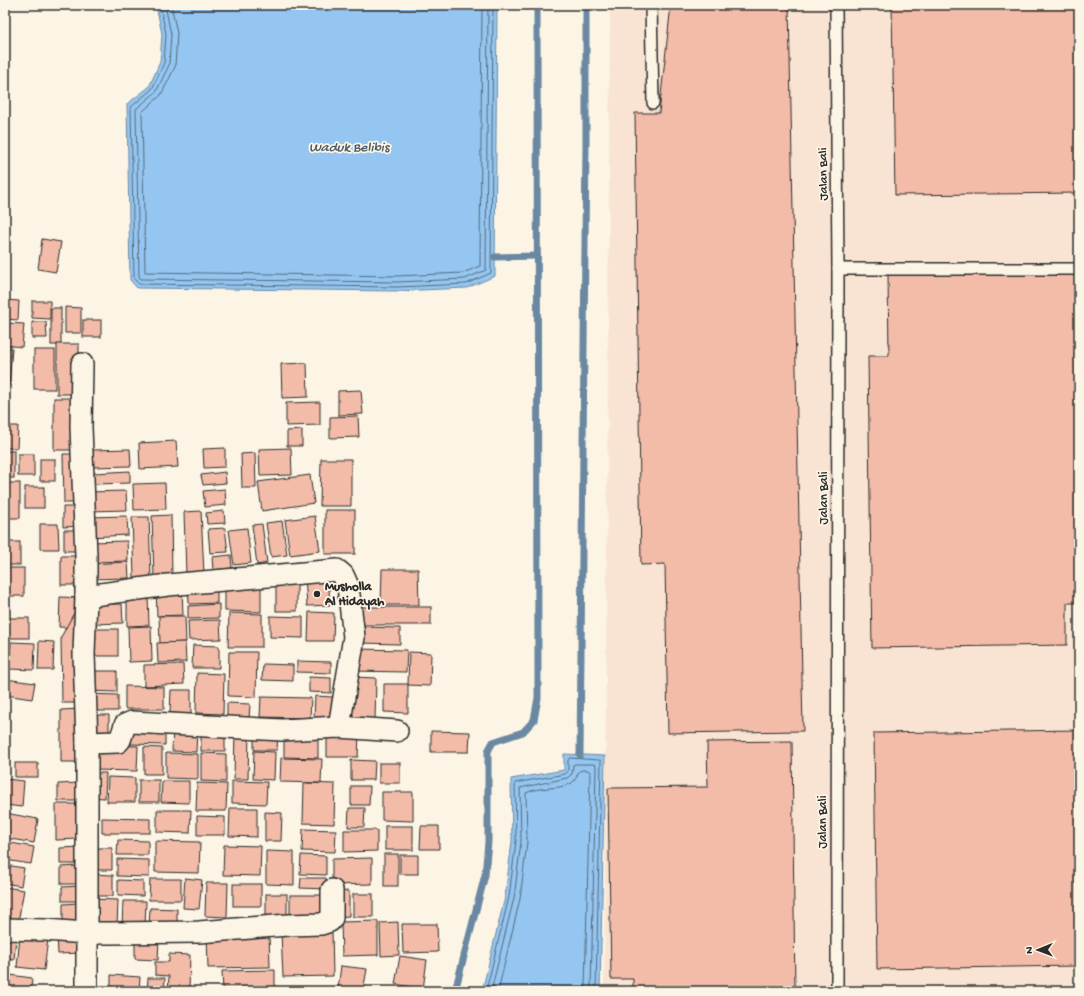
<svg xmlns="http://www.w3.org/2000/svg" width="1084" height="996" viewBox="0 0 1084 996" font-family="'Gochi Hand',sans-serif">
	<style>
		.built { fill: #f9e4d3 }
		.water { fill: #94c6f1; stroke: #6a88a2 }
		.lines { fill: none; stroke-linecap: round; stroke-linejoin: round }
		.shore { stroke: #55697a; stroke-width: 1 }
		.stream { stroke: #6a88a2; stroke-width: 7 }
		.building { fill: #f3bca8; stroke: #2b2b2b }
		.service-casing { stroke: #2b2b2b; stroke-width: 14 }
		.minor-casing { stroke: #2b2b2b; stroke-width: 24 }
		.service { stroke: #fcf5e5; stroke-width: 11 }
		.minor { stroke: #fcf5e5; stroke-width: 21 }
		.poi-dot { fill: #2b2b2b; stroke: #fcf5e5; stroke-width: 1.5 }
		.labels { text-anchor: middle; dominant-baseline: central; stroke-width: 3.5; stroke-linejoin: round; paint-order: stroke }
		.street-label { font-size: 13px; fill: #2b2b2b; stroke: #fcf5e5 }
		.poi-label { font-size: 13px; font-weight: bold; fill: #2b2b2b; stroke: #fcf5e5; text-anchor: start }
		.water-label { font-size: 14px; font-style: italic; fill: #4a5a66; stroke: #fcf5e5 }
	</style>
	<rect width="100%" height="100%" fill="#fcf5e5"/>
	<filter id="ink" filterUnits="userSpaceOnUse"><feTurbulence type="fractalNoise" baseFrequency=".025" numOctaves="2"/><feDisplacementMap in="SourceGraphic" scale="8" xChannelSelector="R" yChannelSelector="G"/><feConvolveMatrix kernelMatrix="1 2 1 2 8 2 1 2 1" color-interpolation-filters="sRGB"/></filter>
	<g filter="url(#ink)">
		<polygon class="built" points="610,5 1079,5 1079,991 604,991"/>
		<g class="water">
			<polygon points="156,5 497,5 495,276 467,288 397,291 137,288 130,280 127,104 149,87 160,62 162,34"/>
			<polygon points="564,754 605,756 600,991 482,991 505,897 512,841 511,779 564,770"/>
		</g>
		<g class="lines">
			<g class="shore">
				<polyline points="160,5 166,34 164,63 152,89 131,107 134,279 139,284 397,287 466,284 491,273 493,5"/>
				<polyline points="165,5 171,34 169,65 156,92 136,109 139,277 141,279 397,282 465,279 486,270 488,5"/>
				<polyline points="171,5 177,33 175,67 161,95 142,112 145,272 397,276 463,273 480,266 482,5"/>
				<polyline points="486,991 509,897 516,841 515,783 565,774 568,771 568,760 570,758 599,760 601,761 596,991"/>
				<polyline points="491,991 514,898 521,842 520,788 567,778 572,774 573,765 575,764 594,764 596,766 591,991"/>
				<path d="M498 991 520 899 527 842 526 793C539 786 557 790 570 784 582 777 572 769 588 770L590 772 585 991"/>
			</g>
			<g class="stream">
				<polyline points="495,257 537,256"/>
				<polyline points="580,755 586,142 586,5"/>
				<polyline points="455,991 485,875 488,842 488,751 493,742 523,732 534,720 538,698 537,5"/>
			</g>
		</g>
		<g class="building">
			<polygon points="671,5 789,5 803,731 668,733 665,564 641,565 635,113 659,113"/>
			<polygon points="892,5 1079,5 1079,193 895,195"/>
			<polygon points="42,239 61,242 56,272 38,269"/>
			<polygon points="1079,272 1079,603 1067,603 1067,645 872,648 868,356 889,356 888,275"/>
			<polygon points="5,300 19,301 18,320 5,319"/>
			<polygon points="32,301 50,301 50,319 32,318"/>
			<polygon points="65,307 81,308 81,333 65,333"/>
			<rect x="51" y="308" width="10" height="37"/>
			<rect x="83" y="320" width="18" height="17"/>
			<polygon points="32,322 46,322 47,338 32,338"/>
			<polygon points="5,323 24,324 22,347 5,345"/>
			<rect x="57" y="344" width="22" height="50"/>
			<polygon points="5,348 12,348 9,386 5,385"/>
			<rect x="34" y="350" width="21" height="39"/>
			<polygon points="307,363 308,397 282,398 281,364"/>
			<polygon points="361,390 363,414 338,415 338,391"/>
			<rect x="54" y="398" width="25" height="52"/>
			<polygon points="320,402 320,425 286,426 286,403"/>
			<polygon points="5,406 7,406 6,423 5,423"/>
			<polygon points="358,416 359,437 330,438 330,417"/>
			<polygon points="5,426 18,426 17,448 5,448"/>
			<polygon points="302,430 302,446 287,446 287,431"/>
			<polygon points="176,441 178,467 140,469 139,443"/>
			<polygon points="225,448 225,467 204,468 203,449"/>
			<polygon points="291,448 292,475 260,476 259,449"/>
			<polygon points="130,449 131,466 93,467 93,450"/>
			<rect x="5" y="451" width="9" height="27"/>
			<polygon points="255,453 256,488 242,488 241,454"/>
			<rect x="18" y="454" width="16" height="22"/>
			<polygon points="63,454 80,454 80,503 64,503"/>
			<rect x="40" y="459" width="15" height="22"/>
			<polygon points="321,459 351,459 351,506 320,506"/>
			<polygon points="130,471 130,483 94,484 94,473"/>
			<polygon points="225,472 226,483 203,485 201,475"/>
			<polygon points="310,475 314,503 262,511 258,482"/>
			<rect x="5" y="483" width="15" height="35"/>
			<polygon points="165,483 166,509 134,510 133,484"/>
			<rect x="25" y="487" width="19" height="21"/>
			<polygon points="225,489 226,505 205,507 203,491"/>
			<polygon points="126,491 127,510 89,511 88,492"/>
			<polygon points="63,507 82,507 82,526 63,527"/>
			<rect x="325" y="510" width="30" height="44"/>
			<polygon points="201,511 204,574 186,574 184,512"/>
			<polygon points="224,511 225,523 207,524 206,513"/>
			<polygon points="171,515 172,576 154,576 152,516"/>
			<polygon points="127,516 128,535 89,537 88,517"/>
			<polygon points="315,516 320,551 290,555 285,520"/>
			<polygon points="132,517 149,517 151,578 134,578"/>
			<polygon points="282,521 287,555 271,557 266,523"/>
			<polygon points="40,524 58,524 59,549 40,549"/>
			<polygon points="262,524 267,563 257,565 252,525"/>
			<polygon points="225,528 228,552 210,553 208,529"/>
			<polygon points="247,528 251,563 234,565 229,530"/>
			<rect x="64" y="530" width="18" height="21"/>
			<polygon points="127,541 128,561 91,562 90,542"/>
			<rect x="5" y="542" width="15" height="23"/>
			<polygon points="231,555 232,568 213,570 212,557"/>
			<rect x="61" y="556" width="21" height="29"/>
			<polygon points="128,562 129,578 89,579 89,564"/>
			<rect x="5" y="568" width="19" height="28"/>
			<polygon points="382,569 418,569 419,605 381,605"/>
			<polygon points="328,574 330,605 307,606 305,576"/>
			<polygon points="225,581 261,582 261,612 225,611"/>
			<rect x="276" y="582" width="21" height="29"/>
			<polygon points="217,583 217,603 189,604 188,584"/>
			<polygon points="182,587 183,615 157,616 156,588"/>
			<polygon points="148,595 149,625 127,626 127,596"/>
			<polygon points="60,597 82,598 80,628 59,627"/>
			<polygon points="82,598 80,703 62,703 61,637"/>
			<polygon points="92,604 122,604 123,623 93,624"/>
			<polygon points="219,604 219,618 188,619 188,606"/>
			<rect x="354" y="607" width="77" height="18"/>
			<polygon points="309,612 334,613 333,641 308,641"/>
			<polygon points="229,613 262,614 262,647 228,647"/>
			<polygon points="159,616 185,616 186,642 160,643"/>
			<polygon points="270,616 303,617 303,638 270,637"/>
			<rect x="5" y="618" width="24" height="20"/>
			<polygon points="220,620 221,639 189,640 188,621"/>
			<polygon points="151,626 152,661 129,662 128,627"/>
			<polygon points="361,627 400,628 400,644 360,643"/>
			<rect x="95" y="629" width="23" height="27"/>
			<polygon points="39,641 54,642 53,670 38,670"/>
			<polygon points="11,642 35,643 34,670 9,669"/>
			<polygon points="185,642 186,662 158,663 157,643"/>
			<polygon points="193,645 219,646 219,668 192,668"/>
			<polygon points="355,649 407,650 406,672 354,671"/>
			<polygon points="229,652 257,652 256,697 228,696"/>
			<polygon points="409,652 431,653 430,686 408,685"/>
			<polygon points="297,661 331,662 331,673 297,672"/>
			<polygon points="183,664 184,684 144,686 144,665"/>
			<polygon points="263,664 293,665 293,681 262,680"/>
			<polygon points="87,671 117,671 117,692 87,691"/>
			<polygon points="197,673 224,674 223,714 196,713"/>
			<polygon points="309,677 331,678 331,693 309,692"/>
			<polygon points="353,677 376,678 375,720 352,719"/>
			<polygon points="5,679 35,683 32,699 5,695"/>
			<polygon points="384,684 408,684 408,713 384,712"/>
			<polygon points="125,686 164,687 164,709 125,709"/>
			<polygon points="171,690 191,690 191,714 170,713"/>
			<polygon points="87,694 118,695 118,711 87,711"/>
			<polygon points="315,696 333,697 332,718 314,718"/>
			<polygon points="261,697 311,698 310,718 260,717"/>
			<polygon points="227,703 250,704 249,719 227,718"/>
			<polygon points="80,709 80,762 61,762 61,710"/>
			<polygon points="92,715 109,715 109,732 91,732"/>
			<polygon points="131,725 165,726 165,745 131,744"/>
			<polygon points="173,728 197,729 196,752 172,751"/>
			<rect x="201" y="728" width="24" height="23"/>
			<polygon points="254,730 278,731 277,750 254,750"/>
			<polygon points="1079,730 1079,966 877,969 874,733"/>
			<polygon points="431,731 470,732 469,752 431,752"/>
			<polygon points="235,732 249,732 248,779 234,779"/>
			<polygon points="284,732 318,733 318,758 284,757"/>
			<polygon points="327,732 359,733 358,757 327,757"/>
			<polygon points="792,741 795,991 633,991 633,979 611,979 608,788 708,787 707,742"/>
			<polygon points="94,745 138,746 137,771 94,770"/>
			<polygon points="144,747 162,748 162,774 144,774"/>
			<polygon points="5,750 9,751 6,775 5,775"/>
			<polygon points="254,751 275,752 274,780 253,779"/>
			<polygon points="166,753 198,754 198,779 166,778"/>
			<polygon points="201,753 226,754 226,782 201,781"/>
			<polygon points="281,758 322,759 321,783 280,782"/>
			<polygon points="351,760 375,761 374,780 351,780"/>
			<rect x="15" y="763" width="23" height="14"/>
			<rect x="379" y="763" width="21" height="20"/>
			<polygon points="89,773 106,773 105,798 88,797"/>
			<polygon points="108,777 135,778 135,802 107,802"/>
			<polygon points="5,779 24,781 22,807 5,805"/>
			<rect x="139" y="780" width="20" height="22"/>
			<polygon points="162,781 189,781 189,803 161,802"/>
			<polygon points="232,781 267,782 266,804 232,803"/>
			<polygon points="80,783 81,801 58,801 58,784"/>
			<polygon points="197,783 227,784 226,811 196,811"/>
			<polygon points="304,783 335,784 334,824 303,823"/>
			<polygon points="351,786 370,786 369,805 351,805"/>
			<polygon points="382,792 413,792 413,821 382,820"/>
			<polygon points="56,804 78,804 78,839 56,840"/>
			<polygon points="230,808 257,808 257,837 229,836"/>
			<polygon points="349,808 365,808 364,827 348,827"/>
			<polygon points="157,810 191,810 190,833 157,832"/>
			<polygon points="265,812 282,813 281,841 265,841"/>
			<polygon points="5,813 38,819 34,843 5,838"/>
			<polygon points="197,816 225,817 225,835 197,835"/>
			<polygon points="102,818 150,819 150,833 102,833"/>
			<rect x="385" y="826" width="28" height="24"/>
			<polygon points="421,826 439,826 439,849 420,849"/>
			<polygon points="303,829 336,830 335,852 302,851"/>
			<polygon points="344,830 377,830 377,851 344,852"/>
			<polygon points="118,840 148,841 148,855 117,855"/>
			<polygon points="155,841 200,842 199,873 155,872"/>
			<polygon points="5,842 34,847 31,864 5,860"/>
			<polygon points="224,845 261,846 260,876 223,875"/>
			<polygon points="81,847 82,864 60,864 60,848"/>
			<polygon points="95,848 112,848 112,870 94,870"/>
			<polygon points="266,851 294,852 294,885 266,884"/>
			<rect x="384" y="854" width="14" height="32"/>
			<polygon points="301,855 326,856 326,875 300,874"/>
			<rect x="400" y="855" width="18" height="19"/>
			<polygon points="372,858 372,884 332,885 332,859"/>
			<polygon points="117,859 149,860 149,877 117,876"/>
			<polygon points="5,865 24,868 21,886 5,883"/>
			<polygon points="78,866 78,884 61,884 61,867"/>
			<polygon points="90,874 113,875 113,896 89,896"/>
			<polygon points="185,878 202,880 199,909 183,908"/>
			<polygon points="301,878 326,878 326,889 300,888"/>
			<polygon points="150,879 181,879 181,900 149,900"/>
			<polygon points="118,880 143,881 143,896 118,895"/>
			<polygon points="206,883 228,883 227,917 205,916"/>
			<rect x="233" y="884" width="28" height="22"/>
			<polygon points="81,886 81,901 62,901 62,887"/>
			<polygon points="5,887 24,890 17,927 5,925"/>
			<polygon points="349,891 349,916 334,917 334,892"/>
			<rect x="266" y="894" width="21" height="25"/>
			<rect x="353" y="894" width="20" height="23"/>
			<rect x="290" y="895" width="36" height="22"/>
			<polygon points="88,899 118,900 117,927 88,927"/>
			<polygon points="123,901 146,901 145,927 122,927"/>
			<polygon points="79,903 80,923 63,923 63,904"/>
			<polygon points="150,908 177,909 177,928 149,927"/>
			<polygon points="378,921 378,955 342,956 341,922"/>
			<polygon points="398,922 399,955 381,956 380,923"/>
			<polygon points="402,924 437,924 438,952 403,953"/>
			<polygon points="332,930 333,976 283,977 281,932"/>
			<polygon points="80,933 81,953 58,954 57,934"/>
			<polygon points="269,933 270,967 208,968 207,934"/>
			<polygon points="5,936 16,937 14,960 5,959"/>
			<polygon points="20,936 48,939 44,970 17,967"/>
			<polygon points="135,939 159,939 158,960 135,959"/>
			<polygon points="169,954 190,955 189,991 168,991 169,976 155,975 155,962 169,962"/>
			<polygon points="400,956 427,960 423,989 395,984"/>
			<polygon points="341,966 367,969 363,991 338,989"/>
			<polygon points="275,970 275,991 223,991 222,971"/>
			<polygon points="10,975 32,978 31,991 9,991"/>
			<polygon points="111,975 140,977 139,991 111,991"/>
			<polygon points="148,978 165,978 164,991 147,991"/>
			<polygon points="365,988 375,991 365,991"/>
		</g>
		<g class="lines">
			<defs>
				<g id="service">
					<polyline points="651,5 653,103"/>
					<polyline points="836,5 838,269 837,991"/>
					<polyline points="838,269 1079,269"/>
				</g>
				<g id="minor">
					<polyline points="82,364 81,427 86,556 86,596"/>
					<polyline points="87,743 118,742 120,740 125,725 132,722 282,730 339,727 397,731"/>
					<polyline points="5,929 45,930 86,933 110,933 199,932 288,925 321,924 330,921 332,918 332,890"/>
					<polyline points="87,991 87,743 84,654 86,596 168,585 337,570 343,575 348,586 354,637 339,727"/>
				</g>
			</defs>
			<use href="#service" class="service-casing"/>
			<use href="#minor" class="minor-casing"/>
			<use href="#service" class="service"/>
			<use href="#minor" class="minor"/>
		</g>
	</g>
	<circle class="poi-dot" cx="317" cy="594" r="4"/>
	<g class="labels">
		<g class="street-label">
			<text transform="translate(824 174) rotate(-91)">Jalan Bali</text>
			<text transform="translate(824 498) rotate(-90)">Jalan Bali</text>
			<text transform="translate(823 822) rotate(-90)">Jalan Bali</text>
		</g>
		<g class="poi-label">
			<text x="325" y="587">Musholla<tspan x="325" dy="15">Al Hidayah</tspan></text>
		</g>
		<g class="water-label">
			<text x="349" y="148">Waduk Belibis</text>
		</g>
	</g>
	<rect width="1084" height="996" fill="none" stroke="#fcf5e5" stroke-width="20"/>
	<rect x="10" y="10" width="1064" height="976" fill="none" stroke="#2b2b2b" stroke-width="1.5" filter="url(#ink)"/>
	<g transform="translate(1038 950) rotate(269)" stroke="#fcf5e5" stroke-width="3" paint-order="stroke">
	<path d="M0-3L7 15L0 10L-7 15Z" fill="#2b2b2b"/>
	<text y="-6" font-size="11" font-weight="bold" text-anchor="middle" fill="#2b2b2b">N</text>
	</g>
</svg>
